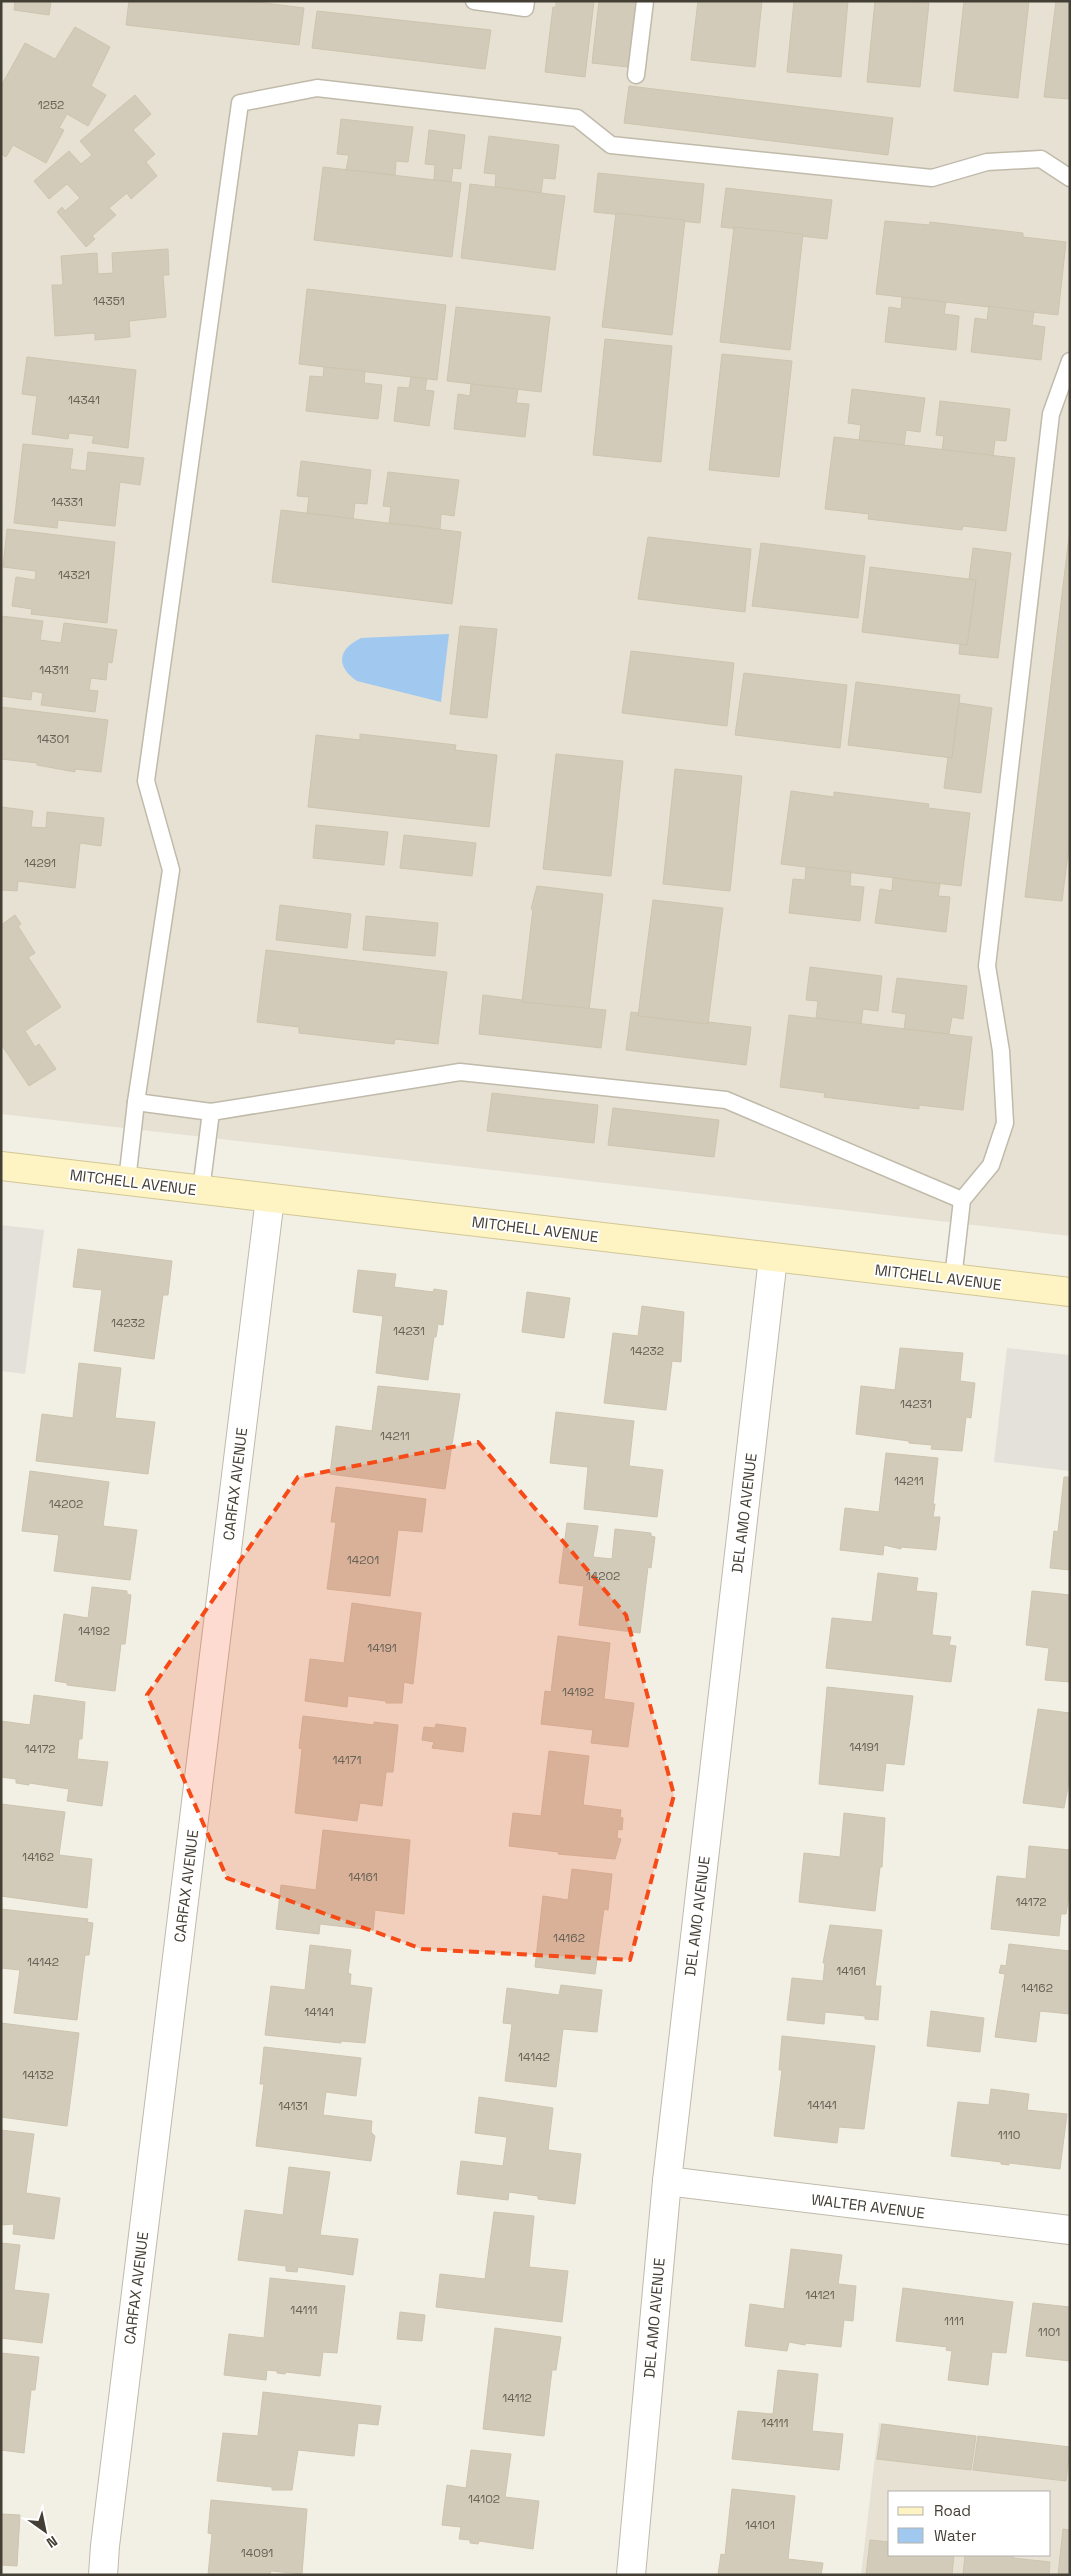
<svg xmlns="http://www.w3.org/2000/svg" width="1071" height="2576" viewBox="0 0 1071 2576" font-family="'Space Grotesk',sans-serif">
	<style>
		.residential { fill: #e6e1d3; fill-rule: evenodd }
		.industrial { fill: #e4e0da }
		.water { fill: #a1c9ef }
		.building { fill: #d3cbba; stroke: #cec4ae }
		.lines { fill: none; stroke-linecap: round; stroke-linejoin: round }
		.lane-casing { stroke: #c0baaa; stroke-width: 19 }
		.street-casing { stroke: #c0baaa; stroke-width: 30 }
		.secondary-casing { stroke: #d2c695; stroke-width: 30 }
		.lane { stroke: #fff; stroke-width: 16 }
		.street { stroke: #fff; stroke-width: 28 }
		.secondary { stroke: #fef4c3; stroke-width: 28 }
		.marked { fill: #f64a17; fill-opacity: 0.2; stroke: #f64a17; stroke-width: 4; stroke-dasharray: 10 6; stroke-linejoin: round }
		.labels { text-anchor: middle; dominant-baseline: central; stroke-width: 4; stroke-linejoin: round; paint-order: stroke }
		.number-label { font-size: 12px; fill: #686256 }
		.street-label { font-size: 15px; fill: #443f35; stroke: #fff }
	</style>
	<rect width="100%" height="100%" fill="#f2efe5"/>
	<g class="residential">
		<polygon points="1,1 1070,1 1070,1236 1,1114"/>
		<path d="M879 2423 1070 2448V2575H861ZM890 2492H1050V2555H890Z"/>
	</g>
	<g class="industrial">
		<polygon points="1,1225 44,1230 25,1374 1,1371"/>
		<polygon points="1007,1348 1070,1355 1070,1471 994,1462"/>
	</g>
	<path class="water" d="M449 634 441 702 357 681C335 666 338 649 361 638Z"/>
	<g class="building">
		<polygon points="15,1 51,1 49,15 14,10"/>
		<polygon points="129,1 249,1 304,8 299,45 126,25"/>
		<polygon points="556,1 594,1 585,77 545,72 553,7 556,7"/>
		<polygon points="599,1 636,1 628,67 592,63"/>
		<polygon points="698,1 762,1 755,67 691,60"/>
		<polygon points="794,1 848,1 841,77 787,72"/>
		<polygon points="875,1 929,3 920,87 867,82"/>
		<polygon points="964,1 1029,1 1018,98 954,91"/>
		<polygon points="1056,1 1070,1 1070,99 1044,97"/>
		<polygon points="317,11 491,30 485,69 312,48"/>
		<polygon points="75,27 110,47 91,86 106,95 88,126 67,114 59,128 64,130 46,163 13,145 6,157 1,154 1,86 25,43 55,59"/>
		<polygon points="629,86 893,118 888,155 624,123"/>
		<polygon points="135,95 151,114 133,130 155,154 146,162 157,176 131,199 127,193 109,208 116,215 92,236 95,239 86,247 57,212 62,207 65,211 80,198 67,184 49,199 34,181 69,151 81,164 92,155 80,141"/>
		<polygon points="341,119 413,127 408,162 396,161 395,175 346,170 349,155 337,154"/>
		<polygon points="429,130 465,135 461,169 453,168 451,182 434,180 435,165 425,164"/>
		<polygon points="489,136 559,145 555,179 543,178 541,193 495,187 496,174 484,173"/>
		<polygon points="323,167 461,183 452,257 314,240"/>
		<polygon points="598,173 704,184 700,223 594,212"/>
		<polygon points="470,184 565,196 555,270 461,258"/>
		<polygon points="726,188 832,200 827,239 721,227"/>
		<polygon points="616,213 685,220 672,335 602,327"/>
		<polygon points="885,221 929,225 930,222 1023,233 1023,237 1066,242 1058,315 876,294"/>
		<polygon points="734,227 803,234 790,350 720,342"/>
		<polygon points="168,249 169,275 163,275 166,317 129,321 130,337 95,340 95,333 55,336 52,285 63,285 61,256 97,253 98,274 113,273 112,253"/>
		<polygon points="307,289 446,305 437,380 299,364"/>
		<polygon points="902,297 946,302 944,314 959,316 956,350 885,342 889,307 901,309"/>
		<polygon points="989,306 1034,312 1032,325 1045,327 1041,360 971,352 975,318 987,320"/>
		<polygon points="456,307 550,317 541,392 447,381"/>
		<polygon points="605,339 672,346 661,462 593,455"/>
		<polygon points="722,354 792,361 779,477 709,470"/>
		<polygon points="27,357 136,370 128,448 92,443 94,436 69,433 68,439 32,434 37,396 22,394"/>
		<polygon points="324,367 365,371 364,383 382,385 378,419 306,411 310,376 323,377"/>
		<polygon points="411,377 427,379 425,390 434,391 429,426 394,421 398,387 409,388"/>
		<polygon points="471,384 518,389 516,403 529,404 525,437 454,429 458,394 470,396"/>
		<polygon points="852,389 925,398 920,432 906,430 904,445 859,440 861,425 848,423"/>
		<polygon points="940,401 1010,409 1006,441 995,440 993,456 942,450 944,436 936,435"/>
		<polygon points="834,437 1015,458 1006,531 963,526 962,530 868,519 869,514 825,509"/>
		<polygon points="23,444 73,449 70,469 86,471 88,452 144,458 140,485 120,482 115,526 58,520 57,528 14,523"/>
		<polygon points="301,461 371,470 367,504 355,503 353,519 307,513 309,497 297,496"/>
		<polygon points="388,472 459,480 454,516 441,514 440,529 389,523 391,507 383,506"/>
		<polygon points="281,510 461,532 452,604 272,582"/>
		<polygon points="7,529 115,542 107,623 31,614 32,609 12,606 16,577 35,580 36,571 3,567"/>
		<polygon points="1070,529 1070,838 1062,901 1025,897"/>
		<polygon points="648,537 751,549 745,612 638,599"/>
		<polygon points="761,543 865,556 858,618 752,606"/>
		<polygon points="973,548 1011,553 998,658 959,654 960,644 967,645 976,580 969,579"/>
		<polygon points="870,567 976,580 967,645 862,632"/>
		<polygon points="1,616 43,621 40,640 61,643 64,623 117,630 112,663 108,662 106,680 91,678 89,690 98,691 95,712 41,705 43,693 32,691 31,700 1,696"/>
		<polygon points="460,626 497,629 487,718 450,714"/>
		<polygon points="631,651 734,663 727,726 622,713"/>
		<polygon points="744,673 847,685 840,748 735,735"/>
		<polygon points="856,682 960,695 952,758 848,745"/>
		<polygon points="959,703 992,708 981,793 944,788 948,757 952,758"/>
		<polygon points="1,707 108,720 101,772 75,769 75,772 37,765 37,763 1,759"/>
		<polygon points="360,734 456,745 455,750 497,755 489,827 308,807 316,735 360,740"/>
		<polygon points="556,754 623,761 611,876 543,869"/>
		<polygon points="675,769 742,776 730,891 663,884"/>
		<polygon points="791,791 834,797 834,792 929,804 928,808 970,813 961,886 781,864"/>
		<polygon points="1,807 33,811 31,827 46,828 47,812 104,818 101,846 80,843 75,888 18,881 17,891 1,890"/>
		<polygon points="316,825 388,832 384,865 313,858"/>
		<polygon points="404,835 476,843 472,876 400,868"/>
		<polygon points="806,867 851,872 850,886 864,887 860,921 789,913 793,879 805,880"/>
		<polygon points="893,878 940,884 938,896 950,897 946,932 875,923 880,889 892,891"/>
		<polygon points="537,886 603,894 589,1010 522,1002 533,909 531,909"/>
		<polygon points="653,900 723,908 708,1024 638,1016"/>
		<polygon points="280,905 351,914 347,948 276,940"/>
		<polygon points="15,915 21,924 18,926 35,953 28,957 61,1007 25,1031 35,1047 39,1044 56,1069 29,1086 1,1044 1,925"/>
		<polygon points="366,916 438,923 435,956 363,950"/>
		<polygon points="266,950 447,972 438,1044 395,1039 394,1044 299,1033 299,1027 257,1022"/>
		<polygon points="810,967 882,976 878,1011 863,1009 861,1024 816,1018 818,1001 806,1000"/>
		<polygon points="897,978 967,986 963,1019 952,1017 949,1034 904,1029 906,1014 892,1012"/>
		<polygon points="483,995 522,1000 522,1002 606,1010 601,1048 479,1034"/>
		<polygon points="631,1012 638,1013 638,1016 708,1024 708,1022 751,1027 746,1065 626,1050"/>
		<polygon points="789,1015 972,1037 963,1110 919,1105 919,1109 824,1097 825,1093 780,1087"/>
		<polygon points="492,1093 598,1105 594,1143 487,1131"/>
		<polygon points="613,1108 719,1120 714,1157 608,1145"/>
		<polygon points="78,1249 172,1261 168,1295 163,1295 154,1359 94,1351 102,1290 73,1287"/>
		<polygon points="358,1270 396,1274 394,1287 433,1292 434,1289 447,1291 443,1325 438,1324 436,1337 434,1337 428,1380 376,1373 383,1316 353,1312"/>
		<polygon points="527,1292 570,1298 564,1338 522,1332"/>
		<polygon points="642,1306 684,1312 681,1362 672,1361 666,1410 604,1403 613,1333 638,1336"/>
		<polygon points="900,1348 963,1353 960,1381 975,1383 971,1418 966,1417 962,1451 931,1449 932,1445 909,1443 909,1441 856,1434 861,1386 895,1390"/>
		<polygon points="79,1363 121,1368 115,1418 155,1422 148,1474 36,1461 42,1414 73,1418"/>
		<polygon points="378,1386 460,1394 445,1489 330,1474 336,1426 372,1431"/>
		<polygon points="556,1412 634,1421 629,1466 663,1470 657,1517 584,1509 588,1467 550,1463"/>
		<polygon points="886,1453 938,1458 933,1504 935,1504 933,1517 940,1517 936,1550 901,1547 901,1549 884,1545 883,1555 840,1550 845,1508 879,1512"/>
		<polygon points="30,1471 109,1482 103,1526 137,1530 130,1580 54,1571 59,1535 22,1531"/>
		<polygon points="1064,1477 1070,1477 1070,1570 1050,1568 1054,1531 1058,1532"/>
		<polygon points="336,1487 426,1499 422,1532 398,1530 390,1596 327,1589 336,1522 331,1522"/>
		<polygon points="567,1523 598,1526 593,1557 612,1559 615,1529 651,1533 651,1536 655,1537 651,1568 648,1567 640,1633 579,1625 584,1586 559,1583"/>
		<polygon points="878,1573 918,1578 916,1591 937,1593 932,1635 951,1637 949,1645 956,1646 951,1682 826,1668 832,1618 872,1622"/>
		<polygon points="92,1587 127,1591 127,1594 131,1595 125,1644 121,1644 115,1691 67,1685 67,1683 55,1681 64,1614 88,1618"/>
		<polygon points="1032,1591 1070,1595 1070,1682 1045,1680 1049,1648 1026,1645"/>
		<polygon points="352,1603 421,1613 413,1684 404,1682 402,1703 386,1703 386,1701 348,1696 347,1707 305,1701 310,1659 344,1663"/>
		<polygon points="558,1636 610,1643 604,1699 634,1703 628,1747 591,1743 593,1730 541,1724 545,1691 551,1692"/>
		<polygon points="827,1687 913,1696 904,1765 886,1763 883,1791 819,1784"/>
		<polygon points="34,1695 85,1702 82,1739 79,1739 77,1759 108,1762 102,1806 67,1801 69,1789 29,1783 29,1785 16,1783 16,1779 1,1777 1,1721 30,1725"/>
		<polygon points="1038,1709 1070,1713 1070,1776 1064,1808 1023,1803"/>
		<polygon points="303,1716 374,1725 374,1722 398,1725 393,1772 386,1772 382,1806 360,1803 357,1821 295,1813 302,1749 299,1748"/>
		<polygon points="436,1724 466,1728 463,1752 432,1748 434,1742 422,1740 424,1727 435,1728"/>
		<polygon points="549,1751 589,1756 583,1805 621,1810 620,1817 623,1818 622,1830 618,1829 617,1838 621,1839 615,1859 558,1854 559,1852 509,1846 513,1813 541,1816"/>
		<polygon points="1,1804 65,1812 59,1855 92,1859 87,1908 1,1896"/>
		<polygon points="844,1813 885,1818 882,1867 880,1867 875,1911 799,1902 804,1853 840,1857"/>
		<polygon points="323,1830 410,1840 404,1914 375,1910 373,1930 320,1924 319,1934 276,1929 281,1885 316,1890"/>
		<polygon points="1029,1846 1070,1850 1070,1890 1066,1914 1061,1914 1059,1936 991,1929 997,1876 1026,1879"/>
		<polygon points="572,1869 612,1874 608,1910 604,1909 595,1974 535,1967 543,1896 568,1900"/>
		<polygon points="1,1909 88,1919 87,1922 93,1923 89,1955 85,1955 77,2020 14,2013 20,1970 1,1968"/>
		<polygon points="830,1925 882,1930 875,1986 881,1986 878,2020 865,2019 865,2016 825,2012 824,2024 787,2020 792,1978 823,1981 825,1963 823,1963"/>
		<polygon points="1009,1944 1070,1951 1070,2014 1040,2011 1036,2042 995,2037 1005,1974 999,1973 1001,1965 1006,1966"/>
		<polygon points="310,1945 351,1950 348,1973 351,1974 350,1985 372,1988 365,2043 341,2041 341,2043 265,2035 271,1986 305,1990"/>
		<polygon points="561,1985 602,1990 597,2032 563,2029 556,2087 505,2081 512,2024 503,2023 507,1988 559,1995"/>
		<polygon points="931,2011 984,2018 980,2052 927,2046"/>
		<polygon points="1,2023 79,2033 67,2126 1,2117"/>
		<polygon points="782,2036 875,2046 864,2129 839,2127 837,2143 774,2136 782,2070 779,2070"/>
		<polygon points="264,2047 361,2058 356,2096 326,2092 323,2115 372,2121 371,2132 375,2136 371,2161 256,2146 264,2084 260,2084"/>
		<polygon points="991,2089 1029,2094 1027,2110 1067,2114 1060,2169 1009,2163 1009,2165 1001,2164 1001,2162 951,2156 958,2102 989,2105"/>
		<polygon points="479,2097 553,2108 548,2150 581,2154 575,2204 538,2199 538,2196 509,2192 508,2200 457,2194 461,2161 503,2166 507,2137 475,2133"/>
		<polygon points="1,2130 34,2134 26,2193 60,2198 54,2239 13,2234 14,2224 1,2225"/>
		<polygon points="289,2167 330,2172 320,2235 358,2239 353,2275 298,2267 297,2272 286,2271 286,2266 238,2260 245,2210 283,2215"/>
		<polygon points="494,2212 534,2216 529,2267 568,2271 562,2322 436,2307 440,2274 485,2279"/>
		<polygon points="1,2243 20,2245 14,2290 49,2294 42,2343 1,2338"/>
		<polygon points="791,2249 842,2255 838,2284 856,2286 853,2321 844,2320 841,2347 806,2343 805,2345 789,2342 787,2351 745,2346 750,2304 784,2309"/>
		<polygon points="270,2278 345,2286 337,2353 323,2352 320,2376 286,2372 285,2374 277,2373 277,2371 267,2370 266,2380 224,2375 229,2334 264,2338"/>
		<polygon points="903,2288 1013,2302 1006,2353 992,2352 988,2385 948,2380 952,2351 946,2350 947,2347 896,2341"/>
		<polygon points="1033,2303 1070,2307 1070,2361 1026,2356"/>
		<polygon points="400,2312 425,2315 422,2341 397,2339"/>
		<polygon points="495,2328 561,2337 556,2370 552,2370 544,2436 483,2429"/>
		<polygon points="1,2353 39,2357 35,2390 31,2390 24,2453 1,2450"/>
		<polygon points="778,2370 818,2374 812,2431 843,2434 839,2470 732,2459 738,2411 773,2414"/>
		<polygon points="263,2392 381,2406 378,2425 358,2423 354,2456 298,2450 292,2490 272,2490 272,2487 217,2481 223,2433 258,2436"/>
		<polygon points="882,2424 976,2436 971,2470 877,2459"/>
		<polygon points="978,2436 1070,2447 1066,2481 973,2470"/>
		<polygon points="471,2450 511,2454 505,2497 539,2501 533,2549 479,2541 478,2544 470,2543 470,2540 459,2539 461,2527 442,2525 447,2485 466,2488"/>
		<polygon points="732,2489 795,2496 788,2559 823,2563 821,2575 718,2575 721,2554 725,2555"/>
		<polygon points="211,2500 307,2509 302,2574 271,2571 270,2575 208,2575 212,2534 208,2533"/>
		<polygon points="1,2514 20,2515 17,2566 1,2565"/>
		<polygon points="1063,2529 1070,2530 1070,2575 1058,2575"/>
		<polygon points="870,2540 890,2542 890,2555 954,2555 952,2575 866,2575"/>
		<polygon points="965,2555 1014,2555 1013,2558 1050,2562 1049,2575 963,2575"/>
	</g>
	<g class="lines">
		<defs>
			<g id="lane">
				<polyline points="474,1 525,8 526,1"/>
				<polyline points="636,75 645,1"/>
				<polyline points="136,1102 211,1112 460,1072 726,1100 962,1200"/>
				<polyline points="127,1181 136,1102 171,870 146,781 240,103 317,88 577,118 611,145 932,178 987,162 1041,159 1070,178"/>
				<polyline points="201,1190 211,1112"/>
				<polyline points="953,1279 962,1200 991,1165 1005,1123 1001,1051 987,966 1051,414 1070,361"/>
			</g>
			<g id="street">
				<polyline points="667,2181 1070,2230"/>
				<polyline points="103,2575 105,2546 270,1198"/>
				<polyline points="631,2575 667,2181 773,1258"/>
			</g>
			<polyline id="secondary" points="1,1166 1070,1292"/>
		</defs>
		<use href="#lane" class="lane-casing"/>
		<use href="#street" class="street-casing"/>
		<use href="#secondary" class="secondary-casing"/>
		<use href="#lane" class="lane"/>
		<use href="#street" class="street"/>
		<use href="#secondary" class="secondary"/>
	</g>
	<path class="marked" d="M478 1442 626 1615 674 1795 630 1960 422 1949 227 1878 147 1695 298 1477Z"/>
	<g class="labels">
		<g class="number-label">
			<text x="51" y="105">1252</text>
			<text x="109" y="301">14351</text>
			<text x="84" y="400">14341</text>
			<text x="67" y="502">14331</text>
			<text x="74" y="575">14321</text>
			<text x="54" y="670">14311</text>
			<text x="53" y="739">14301</text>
			<text x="40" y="863">14291</text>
			<text x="128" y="1323">14232</text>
			<text x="409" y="1331">14231</text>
			<text x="647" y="1351">14232</text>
			<text x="916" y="1404">14231</text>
			<text x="395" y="1436">14211</text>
			<text x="909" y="1481">14211</text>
			<text x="66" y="1504">14202</text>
			<text x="363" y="1560">14201</text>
			<text x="603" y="1576">14202</text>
			<text x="94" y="1631">14192</text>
			<text x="382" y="1648">14191</text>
			<text x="578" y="1692">14192</text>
			<text x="864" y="1747">14191</text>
			<text x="40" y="1749">14172</text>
			<text x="347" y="1760">14171</text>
			<text x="38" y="1857">14162</text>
			<text x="363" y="1877">14161</text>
			<text x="1031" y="1902">14172</text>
			<text x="569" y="1938">14162</text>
			<text x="43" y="1962">14142</text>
			<text x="851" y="1971">14161</text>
			<text x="1037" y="1988">14162</text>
			<text x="319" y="2012">14141</text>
			<text x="534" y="2057">14142</text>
			<text x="38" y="2075">14132</text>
			<text x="822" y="2105">14141</text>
			<text x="293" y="2106">14131</text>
			<text x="1009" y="2135">1110</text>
			<text x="820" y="2295">14121</text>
			<text x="304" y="2310">14111</text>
			<text x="954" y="2321">1111</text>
			<text x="1049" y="2332">1101</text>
			<text x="517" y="2398">14112</text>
			<text x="775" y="2423">14111</text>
			<text x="484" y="2499">14102</text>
			<text x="760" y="2525">14101</text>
			<text x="257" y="2553">14091</text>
		</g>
		<g class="street-label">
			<text transform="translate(133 1182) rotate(7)">MITCHELL AVENUE</text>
			<text transform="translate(535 1229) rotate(7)">MITCHELL AVENUE</text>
			<text transform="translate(938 1277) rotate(7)">MITCHELL AVENUE</text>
			<text transform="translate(235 1484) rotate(-83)">CARFAX AVENUE</text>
			<text transform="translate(744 1513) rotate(-83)">DEL AMO AVENUE</text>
			<text transform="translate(186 1886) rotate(-83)">CARFAX AVENUE</text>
			<text transform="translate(697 1916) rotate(-83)">DEL AMO AVENUE</text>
			<text transform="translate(868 2206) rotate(7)">WALTER AVENUE</text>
			<text transform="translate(136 2288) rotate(-83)">CARFAX AVENUE</text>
			<text transform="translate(654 2318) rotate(-85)">DEL AMO AVENUE</text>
		</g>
	</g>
	<rect width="1071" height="2576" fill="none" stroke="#443f35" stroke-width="5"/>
	<rect x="888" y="2491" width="162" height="65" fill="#ffffff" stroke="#b4b2ae"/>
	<rect x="898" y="2507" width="25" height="8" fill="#fef4c3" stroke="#b4b2ae"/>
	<text x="934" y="2516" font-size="15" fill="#443f35">Road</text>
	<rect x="898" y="2528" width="25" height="15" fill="#a1c9ef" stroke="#b4b2ae"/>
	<text x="934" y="2541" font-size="15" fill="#443f35">Water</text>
	<g transform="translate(45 2531) rotate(147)" stroke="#ffffff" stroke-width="4" paint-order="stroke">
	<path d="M0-4L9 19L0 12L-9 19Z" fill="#443f35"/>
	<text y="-8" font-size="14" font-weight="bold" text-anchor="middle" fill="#443f35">N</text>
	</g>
</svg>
